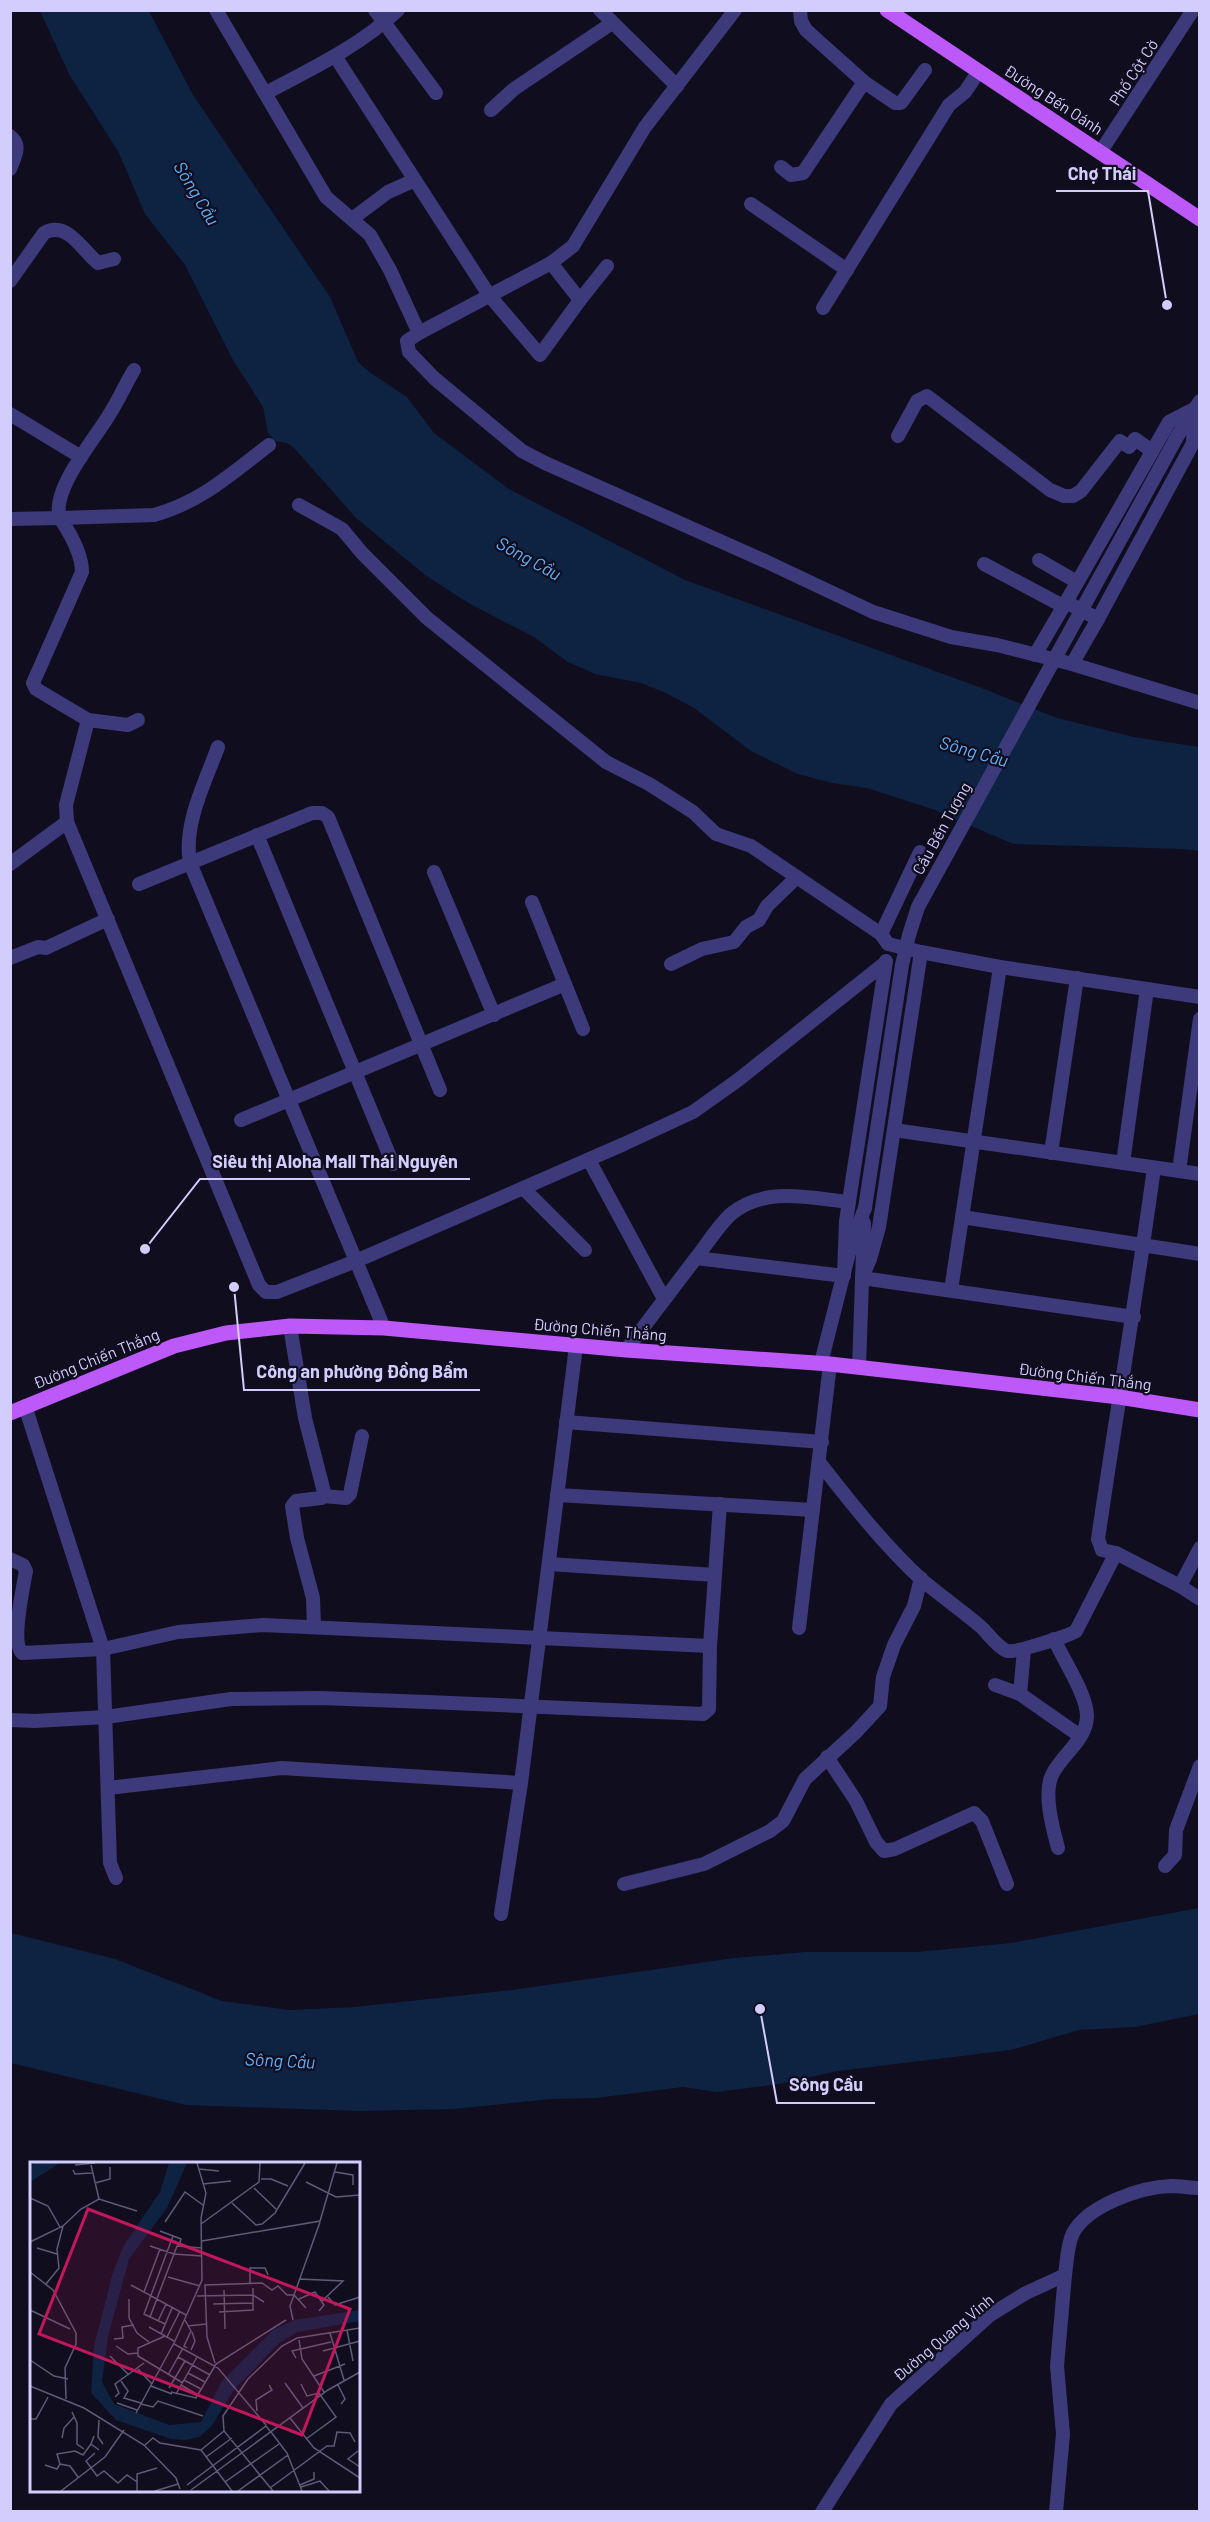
<svg xmlns="http://www.w3.org/2000/svg" width="1210" height="2522" viewBox="0 0 1210 2522" font-family="Barlow,sans-serif">
	<style>
		.water { fill: #0e2242 }
		.lines { fill: none; stroke-linecap: round; stroke-linejoin: round }
		.minor { stroke: #3d3a7c; stroke-width: 14 }
		.major { stroke: #bd58f9; stroke-width: 15 }
		.minor-bridge { stroke: #3d3a7c; stroke-width: 14 }
		.labels { text-anchor: middle; dominant-baseline: central; stroke-width: 4.5; stroke-linejoin: round; paint-order: stroke }
		.street-label { font-size: 16px; fill: #d2cdfd; stroke: #100d1f }
		.water-label { font-size: 18px; font-style: italic; fill: #5fb1f9; stroke: #100d1f }
		.inset-road { fill: none; stroke: #5e5a78; stroke-width: 1.5 }
		.view { fill: #c2185b; fill-opacity: 0.15; stroke: #c2185b; stroke-width: 3 }
		.inset-edge { fill: none; stroke: #d2cdfd; stroke-width: 3 }
		.leader { fill: none; stroke: #d2cdfd; stroke-width: 2 }
		.callout-dot { fill: #d2cdfd; stroke: #100d1f; stroke-width: 2 }
		.callout-label { font-size: 18px; text-anchor: middle; font-weight: bold; fill: #d2cdfd; stroke: #100d1f; stroke-width: 4.5; stroke-linejoin: round; paint-order: stroke }
	</style>
	<rect width="100%" height="100%" fill="#100d1f"/>
	<g class="water">
		<polygon points="40,11 149,11 193,95 330,297 358,362 368,371 407,397 434,433 509,489 685,580 979,687 1057,718 1134,737 1199,747 1199,851 1182,849 1013,844 932,809 867,788 832,783 798,774 751,751 694,708 666,693 641,683 595,674 568,662 534,637 470,604 425,575 356,518 294,448 287,443 275,441 268,433 263,407 233,360 185,265 145,214 119,153 69,74"/>
		<polygon points="1199,1908 1199,2014 1135,2027 1079,2030 1011,2050 838,2071 779,2084 716,2092 683,2087 596,2098 551,2099 454,2109 360,2111 186,2105 11,2063 11,1933 115,1959 222,2001 289,2010 354,2007 512,1990 734,1958 805,1952 917,1952 1011,1943"/>
	</g>
	<g class="lines">
		<g class="minor">
			<polyline points="216,10 326,197 370,235 390,270 419,333"/>
			<polyline points="375,10 436,93"/>
			<polyline points="600,10 677,86"/>
			<polyline points="735,10 645,127 573,246 551,263 419,333 407,341 409,352 434,378 522,451 545,463 765,561 873,612 951,637 997,645 1072,664 1200,703"/>
			<polyline points="335,56 489,295 540,355 580,300"/>
			<polyline points="864,82 895,103 901,103 925,70"/>
			<path d="M266 93C311 69 360 46 398 10"/>
			<polyline points="491,110 514,89 612,23"/>
			<path d="M10 136C22 145 15 156 10 169"/>
			<polyline points="1101,151 1193,10"/>
			<polyline points="781,167 791,175 803,173 864,82 806,30 801,21 800,10"/>
			<polyline points="751,204 847,270"/>
			<polyline points="352,219 388,192 415,180"/>
			<polyline points="551,263 580,300 607,266"/>
			<path d="M10 281 44 233C67 220 82 250 98 263L114 259"/>
			<polyline points="823,308 949,105 965,92 979,71"/>
			<polygon points="1194,409 1193,443 1098,619 1066,602 1169,422"/>
			<polyline points="10,414 81,457"/>
			<polyline points="1178,435 1200,401"/>
			<polyline points="898,436 917,401 927,396 1050,490 1064,496 1073,496 1081,491 1120,441 1129,447 1135,439 1152,451"/>
			<path d="M269 445C231 474 201 502 154 515L60 518C70 533 82 554 82 572L33 683 36 689 88 720 66 805 67 822 259 1285 266 1292H277L356 1261 624 1144 693 1112 738 1080 885 963"/>
			<polyline points="299,505 342,529 362,553 427,618 606,762 649,784 693,812 716,834 751,846 881,934 888,944 921,952 1000,967 1200,997"/>
			<path d="M10 519 60 518C50 491 95 439 109 415 118 401 125 385 134 370"/>
			<polyline points="1039,560 1077,582"/>
			<polyline points="984,564 1063,606"/>
			<polyline points="1035,655 1066,602"/>
			<polyline points="1072,664 1098,619"/>
			<polyline points="88,720 128,725 138,720"/>
			<path d="M218 747C205 783 183 824 190 863L384 1328"/>
			<polyline points="257,835 393,1164"/>
			<polyline points="10,864 67,822"/>
			<polyline points="434,872 494,1015"/>
			<polyline points="139,884 312,813 322,813 328,817 440,1090"/>
			<polyline points="532,902 583,1029"/>
			<polyline points="881,934 920,852"/>
			<polyline points="921,952 879,1227 870,1259 862,1278 1134,1317"/>
			<polyline points="10,958 38,947 46,948 108,919"/>
			<polyline points="671,964 702,949 734,942 746,927 759,920 767,906 796,878"/>
			<polyline points="241,1120 565,984"/>
			<polyline points="894,1130 1200,1174"/>
			<polyline points="1051,1153 1077,978"/>
			<polyline points="589,1160 664,1299"/>
			<polyline points="1123,1163 1147,989"/>
			<polyline points="1179,1171 1200,1019"/>
			<polyline points="523,1188 585,1250"/>
			<polyline points="962,1217 1200,1254"/>
			<path d="M696 1258C707 1244 718 1226 731 1214 765 1186 809 1198 849 1202"/>
			<polyline points="951,1290 1000,967"/>
			<polyline points="290,1326 305,1418 324,1492 321,1498 296,1501 292,1506 297,1538 313,1598 314,1627"/>
			<polyline points="626,1350 696,1258 844,1276 846,1221 886,961"/>
			<polyline points="821,1363 852,1241 865,1208"/>
			<polyline points="859,1367 864,1223"/>
			<polyline points="25,1406 103,1649 110,1863 116,1878"/>
			<polyline points="566,1422 822,1442"/>
			<path d="M819 1462C851 1503 884 1545 922 1580 941 1596 961 1610 980 1626 988 1633 997 1647 1007 1651 1014 1653 1069 1636 1076 1631L1116 1553 1102 1550 1098 1539C1116 1415 1137 1292 1154 1168"/>
			<polyline points="557,1495 813,1510"/>
			<polyline points="323,1496 346,1498 350,1494 362,1436"/>
			<polyline points="1116,1553 1180,1586 1200,1599"/>
			<path d="M10 1559 23 1565 26 1571C23 1588 11 1642 22 1653L103 1649 178 1632 263 1625 710 1646"/>
			<polyline points="549,1564 715,1575"/>
			<polyline points="1180,1586 1200,1548"/>
			<polyline points="799,1628 830,1364"/>
			<path d="M1054 1639C1063 1659 1087 1695 1087 1716 1087 1740 1061 1755 1052 1775 1043 1794 1053 1829 1058 1848"/>
			<polyline points="995,1685 1020,1694 1080,1736"/>
			<polyline points="1020,1694 1024,1650"/>
			<polyline points="10,1720 35,1721 106,1717 231,1699 320,1698 427,1702 703,1714 709,1709 710,1646 720,1504"/>
			<polyline points="827,1757 856,1801 876,1842 884,1851 895,1849 974,1813 982,1821 1007,1884"/>
			<polyline points="108,1788 282,1768 521,1783"/>
			<polyline points="1165,1866 1175,1855 1176,1830 1200,1766"/>
			<polyline points="624,1884 704,1864 770,1831 783,1821 805,1779 856,1732 880,1706 883,1677 894,1645 914,1606 921,1578"/>
			<polyline points="501,1914 521,1783 576,1346"/>
			<path d="M822 2512 891 2404 990 2315 1026 2293 1065 2275C1067 2262 1067 2245 1073 2233 1088 2205 1141 2187 1171 2186 1181 2186 1190 2188 1200 2188"/>
			<polyline points="1056,2512 1063,2434 1057,2366 1065,2275"/>
		</g>
		<g class="major">
			<polyline points="887,10 1200,219"/>
			<polyline points="10,1413 174,1346 226,1333 290,1326 384,1328 626,1350 830,1364 1119,1397 1200,1410"/>
		</g>
		<polyline class="minor-bridge" points="865,1208 902,965 909,935 918,907 1178,435"/>
	</g>
	<g class="labels">
		<g class="street-label">
			<text transform="translate(1133 72) rotate(-57)">Phố Cột Cờ</text>
			<text transform="translate(1054 99) rotate(33)">Đường Bến Oánh</text>
			<text transform="translate(941 828) rotate(-61)">Cầu Bến Tượng</text>
			<text transform="translate(600 1329) rotate(5)">Đường Chiến Thắng</text>
			<text transform="translate(96 1358) rotate(-22)">Đường Chiến Thắng</text>
			<text transform="translate(1085 1376) rotate(7)">Đường Chiến Thắng</text>
			<text transform="translate(943 2337) rotate(-40)">Đường Quang Vinh</text>
		</g>
		<g class="water-label">
			<text transform="translate(197 193) rotate(59)">Sông Cầu</text>
			<text transform="translate(529 558) rotate(29)">Sông Cầu</text>
			<text transform="translate(974 751) rotate(16)">Sông Cầu</text>
			<text transform="translate(280 2060) rotate(3)">Sông Cầu</text>
		</g>
	</g>
	<g transform="translate(30 2162)">
		<rect width="330" height="330" fill="#100d1f"/>
		<path d="M5 1H30L0 20V4ZM139 1H157L137 46 99 97 78 175 72 220 84 242 139 263 171 260 192 219 243 168 264 158 330 148V159L268 170 249 181 203 229 181 265 169 275 155 278 141 277 86 258 61 231 64 184 83 110 94 83 130 30Z" fill="#0e2242"/>
		<path class="inset-road" d="M45 3 65 1M61 3 69 37M169 7 189 9M43 8 45 12 62 11M305 10 323 13V23M231 17H241L258 24M276 20 306 35 330 33M65 21 80 17V5M173 22 201 19M224 26 246 47M0 36 18 44 30 65M202 41 226 63 232 62 245 51 275 1M135 60 155 30 173 43M171 62 229 20 230 1M130 69 151 77 149 84M172 79 290 59 307 1M0 80 33 64 51 47 69 37 107 49M120 84 144 92 172 94M7 86 27 92M0 110 23 128 46 171V182L35 206 36 237M138 115 170 124M269 117 313 119 292 139M16 122 29 106 27 87 33 64M220 122V106H235L238 113M101 123 156 153M194 128 195 167M114 130 130 87M167 134 223 133 234 140M298 135 305 143 330 135M99 137V156L107 171 119 180M269 137 285 130 294 143 289 149M183 142 223 141M276 146 264 133 290 60M0 148 40 167M189 150 223 148V126M120 155 147 84 172 86M155 158 161 169 154 184 157 186M128 159 136 142M135 162 114 152 143 74M158 164 176 162M119 165 144 179M317 168 323 199M300 171 314 218M131 172 142 146M135 174 108 186V194L153 221M137 175 150 149M84 177 93 176 92 165 104 163M269 178 272 197 294 230M144 182 188 206 236 263M86 184 98 192 108 191M161 188 165 179 162 170M293 189 330 179M80 194 99 213M148 195 180 213M266 196 262 189 301 180M0 198 24 214 38 217M185 201 177 175 175 123 232 121 242 128 248 124 257 133H264L260 144 263 158M108 207 122 222M158 211 175 220M138 213 153 186M284 214 315 202M154 218 171 227M91 219 98 229 94 236 111 241M255 221 273 246M271 222 277 234 289 231 306 255 276 277M151 223 168 233M308 223 315 237 311 242M0 224 54 246 114 283 146 316 150 327M121 224 142 232M139 226 155 199M141 230 166 236 186 202 256 158M146 232 167 195M85 235 89 231 85 222 114 201M87 241 107 248M111 242 123 245 128 239 173 254M227 249 226 238 242 228 239 223M42 250 47 261V282L54 287M106 251 145 179 172 118 171 56 176 31 167 1M260 256 284 286 330 316M0 257H6L18 235M69 258 68 275 73 282M241 270 257 291 272 329M64 274 61 282 69 288M32 276 34 266 44 255M115 283 123 276 130 281 171 288 202 329M171 288 194 269M328 289 318 297 330 305M65 291 56 299 67 314 74 309 88 321 97 313 107 320M176 295 202 276M15 303 27 307 30 302M48 315 40 304 30 302 27 292 45 289 53 293 61 282M195 320 249 282M157 323 236 264 240 269M270 323 284 317V310M271 325 290 319 299 329M240 326 297 284H304L307 270 320 271 325 280M161 328 298 228 330 210M31 329 75 295 94 268M107 329V312L127 306M125 329 148 322M208 329 258 293M243 329 194 269 193 254 218 217 252 184 267 176 330 166"/>
		<path class="view" d="M58 47 320 147 272 273 9 172Z"/>
		<rect width="330" height="330" class="inset-edge"/>
	</g>
	<path class="leader" d="M1167 305L1148 191H1056M145 1249L200 1179H470M234 1287L244 1390H480M760 2009L777 2103H875"/>
	<g class="callout-dot">
		<circle cx="1167" cy="305" r="6"/>
		<circle cx="145" cy="1249" r="6"/>
		<circle cx="234" cy="1287" r="6"/>
		<circle cx="760" cy="2009" r="6"/>
	</g>
	<g class="callout-label">
		<text x="1102" y="180">Chợ Thái</text>
		<text x="335" y="1168">Siêu thị Aloha Mall Thái Nguyên</text>
		<text x="362" y="1378">Công an phường Đồng Bẩm</text>
		<text x="826" y="2091">Sông Cầu</text>
	</g>
	<rect width="1210" height="2522" fill="none" stroke="#d2cdfd" stroke-width="24"/>
</svg>
